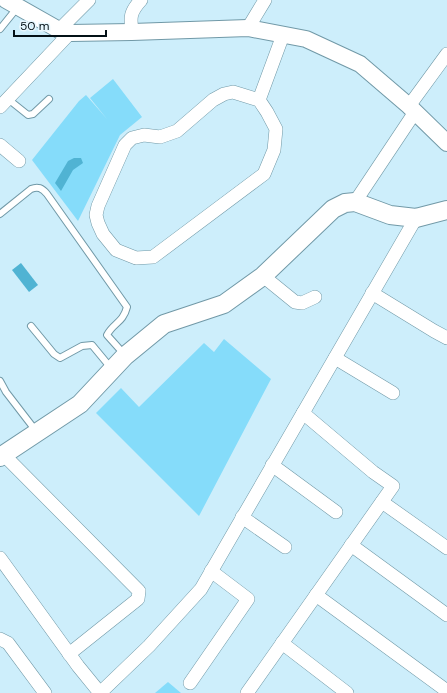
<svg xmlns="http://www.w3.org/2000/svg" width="447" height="693" viewBox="0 0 447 693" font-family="'DM Sans',sans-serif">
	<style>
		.green { fill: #85dcfa }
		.water { fill: #50b3d3 }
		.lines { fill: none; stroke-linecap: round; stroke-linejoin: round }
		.service-casing { stroke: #7199a7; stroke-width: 8 }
		.minor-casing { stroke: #7199a7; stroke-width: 14 }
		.tertiary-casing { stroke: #7199a7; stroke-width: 18 }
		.secondary-casing { stroke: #7199a7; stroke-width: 20 }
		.service { stroke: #fff; stroke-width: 6 }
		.minor { stroke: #fff; stroke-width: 13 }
		.tertiary { stroke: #fff; stroke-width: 16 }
		.secondary { stroke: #fff; stroke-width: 18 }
	</style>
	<rect width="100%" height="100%" fill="#cdeefb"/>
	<g class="green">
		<polygon points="113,79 142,117 120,135 78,221 32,160 79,101 86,95 107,119 90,98"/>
		<polygon points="224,339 271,379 199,516 96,413 121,388 139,407 204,343 214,352"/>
		<polygon points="168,682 181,693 155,693"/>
	</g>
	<g class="water">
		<polygon points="74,158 81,158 83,163 73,170 61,191 55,183 68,161"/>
		<polygon points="21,263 38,285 29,292 12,270"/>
	</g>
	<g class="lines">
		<defs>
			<g id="service">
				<polyline points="0,29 17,8"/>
				<polyline points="8,99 28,115 33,114 49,99"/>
				<path d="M0 214 31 189C38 186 42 188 47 194L127 307C123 323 113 323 107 335L124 354"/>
				<polyline points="31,326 54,354 60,358 82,346 92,345 111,368"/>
				<polyline points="0,381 6,392 36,431"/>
			</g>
			<g id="minor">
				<polyline points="248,28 265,0"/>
				<polyline points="59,30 89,0"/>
				<path d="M132 32C130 17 130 12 141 0"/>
				<polygon points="233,92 259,100 267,112 276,129 274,150 264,174 153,257 136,258 116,250 103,234 98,223 96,215 98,206 125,145 132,138 144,135 160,137 177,131 213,100 224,94"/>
				<polyline points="259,100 283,35"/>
				<polyline points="409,106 447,54"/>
				<polyline points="0,107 70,33"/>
				<polyline points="0,145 19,161"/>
				<polyline points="355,202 415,112"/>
				<polyline points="263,276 295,302 302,303 315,297"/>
				<polyline points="372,293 434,331 447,338"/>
				<polyline points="335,358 393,393"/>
				<polyline points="4,455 139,591 138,599 69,654"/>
				<polyline points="272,465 336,512"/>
				<polyline points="382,502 447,548"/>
				<polyline points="242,517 285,547"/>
				<polyline points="351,545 447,615"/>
				<polyline points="0,558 78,666 100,693"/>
				<polyline points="316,595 447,691"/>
				<polyline points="0,639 8,643 45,693"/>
				<polyline points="282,643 347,693"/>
				<polyline points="190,683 248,599 211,571"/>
				<polyline points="100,693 149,646 201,589 416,218"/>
				<polyline points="247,693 393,486 373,472 303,413"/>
			</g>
			<polyline id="tertiary" points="6,0 59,30 70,33 132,32 248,28 306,39 360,64 409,106 447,143"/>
			<polyline id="secondary" points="0,457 80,404 125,356 164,324 224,304 263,276 333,209 345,203 355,202 390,215 416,218 447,210"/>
		</defs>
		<use href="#service" class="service-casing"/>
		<use href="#minor" class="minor-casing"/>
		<use href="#tertiary" class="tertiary-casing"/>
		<use href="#secondary" class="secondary-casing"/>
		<use href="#service" class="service"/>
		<use href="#minor" class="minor"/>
		<use href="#tertiary" class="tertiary"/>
		<use href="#secondary" class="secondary"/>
	</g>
	<path d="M14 30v6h92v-6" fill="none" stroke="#031117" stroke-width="2"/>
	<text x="20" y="30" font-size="12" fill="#031117" stroke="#e8f8ff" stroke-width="3" paint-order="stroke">50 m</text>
</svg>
